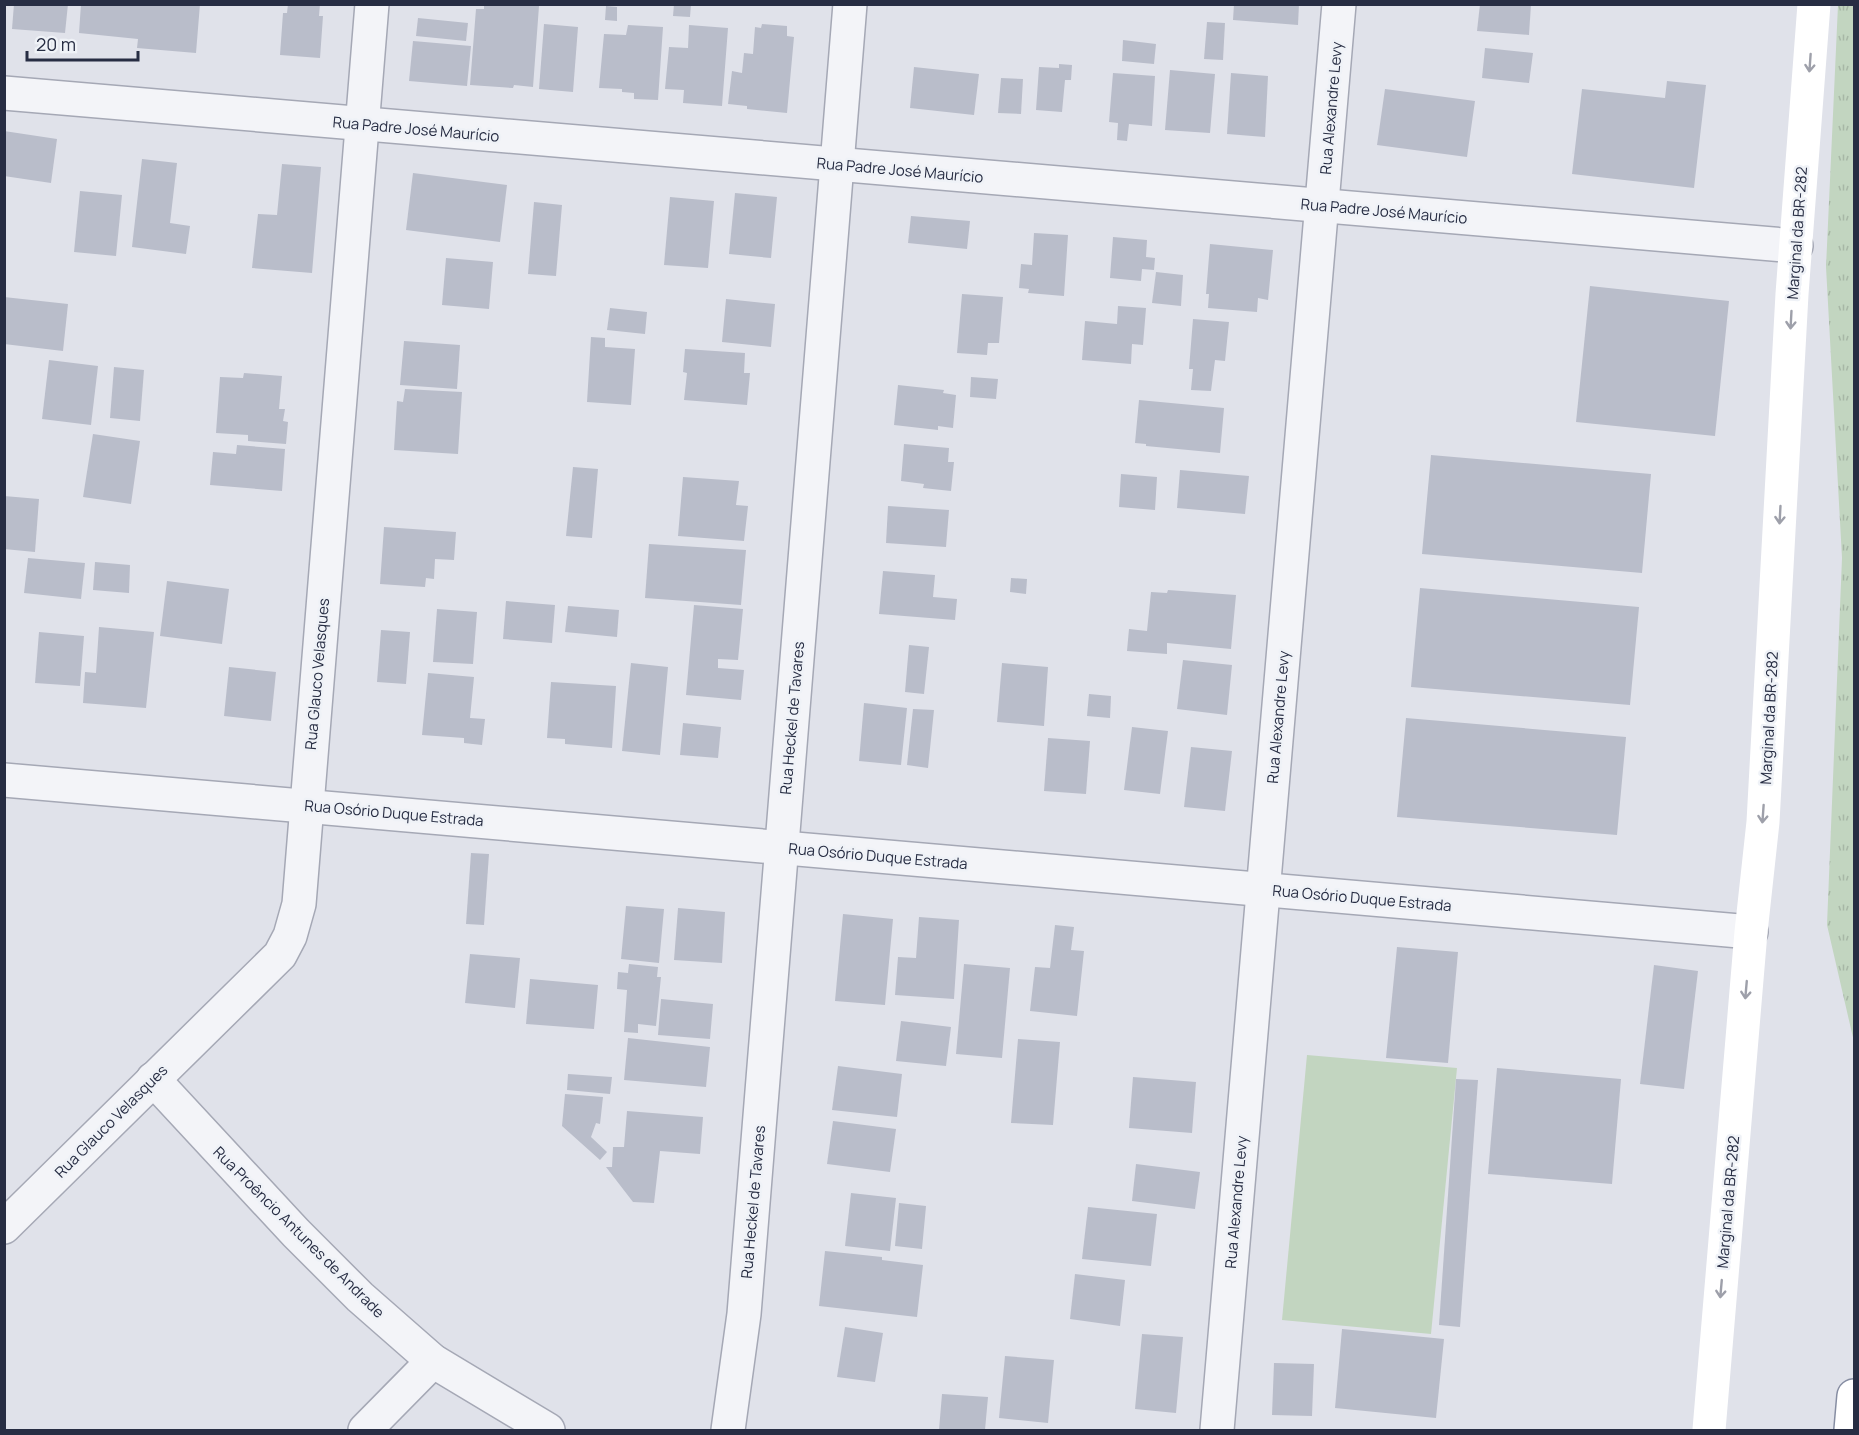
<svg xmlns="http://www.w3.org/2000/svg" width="1859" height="1435" viewBox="0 0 1859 1435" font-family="Manrope,sans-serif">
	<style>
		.grass { fill: url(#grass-tufts) }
		.green { fill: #c2d5c0 }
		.building { fill: #b9bdca }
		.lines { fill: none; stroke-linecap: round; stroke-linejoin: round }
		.minor-casing { stroke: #a5a8b5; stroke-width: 36 }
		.trunk-casing { stroke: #868da2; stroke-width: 36 }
		.minor { stroke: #f3f4f8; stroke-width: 33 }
		.secondary { stroke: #fff; stroke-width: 33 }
		.trunk { stroke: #fff; stroke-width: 33 }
		.oneway { stroke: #9ea0aa }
		.labels { text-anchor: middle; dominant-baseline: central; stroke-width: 5; stroke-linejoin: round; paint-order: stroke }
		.street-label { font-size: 15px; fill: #272d43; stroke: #eff2f7 }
	</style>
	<defs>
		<pattern id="grass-tufts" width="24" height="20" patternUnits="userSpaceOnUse" patternTransform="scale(1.5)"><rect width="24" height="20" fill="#c2d5c0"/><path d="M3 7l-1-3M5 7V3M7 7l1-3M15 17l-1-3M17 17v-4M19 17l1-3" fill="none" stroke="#a7b7a6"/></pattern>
	</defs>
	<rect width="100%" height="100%" fill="#e0e2ea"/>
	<polygon class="grass" points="1838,5 1854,5 1854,1042 1827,925 1842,558 1826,267"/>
	<polygon class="green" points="1307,1055 1457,1068 1431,1334 1282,1320"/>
	<g class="building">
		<polygon points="14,4 68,4 65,33 12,29"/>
		<polygon points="81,4 200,4 196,53 137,48 138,39 79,33"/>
		<polygon points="288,4 320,4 319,16 323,16 320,58 280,55 283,13 287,13"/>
		<polygon points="484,4 539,6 533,87 514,85 513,88 470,85 476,9 484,9"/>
		<polygon points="674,4 691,4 690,17 673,16"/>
		<polygon points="1234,4 1299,4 1298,25 1233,20"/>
		<polygon points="1480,4 1531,4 1529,35 1477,31"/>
		<polygon points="606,6 617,7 617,21 605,20"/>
		<polygon points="418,18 468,23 466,41 416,36"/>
		<polygon points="1207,22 1225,23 1223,60 1204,59"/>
		<polygon points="544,24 578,27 573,92 539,89"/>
		<polygon points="762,24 787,26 787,36 794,37 787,113 747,109 747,106 728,104 732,71 742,73 744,53 753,54 755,27 761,28"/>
		<polygon points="628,25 663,27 658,100 634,99 634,93 622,92 622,89 599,88 604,34 626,35"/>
		<polygon points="689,25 728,28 722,106 683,103 684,90 665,89 669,47 688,48"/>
		<polygon points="1123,40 1156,44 1154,64 1122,61"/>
		<polygon points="413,41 471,46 467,86 409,81"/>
		<polygon points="1485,48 1533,53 1529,83 1482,78"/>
		<polygon points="1059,64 1072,65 1071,80 1065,80 1062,112 1036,110 1039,67 1059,68"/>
		<polygon points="914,67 979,74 974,115 910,108"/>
		<polygon points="1170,70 1215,74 1210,133 1165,130"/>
		<polygon points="1113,73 1155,76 1152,126 1129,124 1127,141 1117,140 1118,123 1109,122"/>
		<polygon points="1231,73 1268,76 1265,137 1227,134"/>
		<polygon points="1001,78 1023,79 1021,114 998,113"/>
		<polygon points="1667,81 1706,85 1694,188 1572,174 1582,89 1665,98"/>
		<polygon points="1385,89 1475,101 1467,157 1377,145"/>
		<polygon points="4,131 57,139 51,183 4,176"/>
		<polygon points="142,159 177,163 170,223 190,226 186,254 132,247"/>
		<polygon points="282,164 321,167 312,273 252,268 258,214 277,215"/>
		<polygon points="413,173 507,185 500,242 406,230"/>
		<polygon points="80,191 122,195 116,256 74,252"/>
		<polygon points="735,193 777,197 771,258 729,254"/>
		<polygon points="670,197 714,201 708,268 664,265"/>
		<polygon points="534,202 562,205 556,276 528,274"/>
		<polygon points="911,216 970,221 967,249 908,243"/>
		<polygon points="1034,233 1068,235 1064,296 1028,293 1029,289 1019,288 1021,264 1032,265"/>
		<polygon points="1113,237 1147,240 1146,257 1155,258 1154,270 1142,269 1141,281 1110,278"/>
		<polygon points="1210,244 1273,250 1268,300 1258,298 1257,312 1208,308 1209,294 1206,294"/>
		<polygon points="446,258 493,262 489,309 442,305"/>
		<polygon points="1156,272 1183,275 1181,306 1152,303"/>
		<polygon points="1590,286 1729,301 1715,436 1576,422"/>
		<polygon points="962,294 1003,297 999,343 988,343 987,355 957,353"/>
		<polygon points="4,297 68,304 63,351 4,344"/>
		<polygon points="726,299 775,304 771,347 722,342"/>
		<polygon points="1118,306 1146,308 1143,345 1132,344 1131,364 1082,360 1085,321 1117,324"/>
		<polygon points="610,308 647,312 645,334 607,330"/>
		<polygon points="1193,319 1229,322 1225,361 1215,360 1211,391 1191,390 1193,369 1189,369"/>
		<polygon points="591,337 605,338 605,347 635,349 631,405 587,402"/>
		<polygon points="404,341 460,345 457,389 400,385"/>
		<polygon points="685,349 745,353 744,373 750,373 747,405 684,400 687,373 683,372"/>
		<polygon points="49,360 98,366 91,425 42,419"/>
		<polygon points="114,367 144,370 140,421 110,418"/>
		<polygon points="244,373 282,376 279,409 285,409 283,421 288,422 286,444 248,441 248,435 216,433 220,377 243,378"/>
		<polygon points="971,377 998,379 996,399 970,397"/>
		<polygon points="898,385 944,390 943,393 956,395 953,428 938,426 938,430 894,425"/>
		<polygon points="405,389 462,392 458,454 394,450 397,401 403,402"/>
		<polygon points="1139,400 1224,408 1220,453 1146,446 1146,444 1135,443"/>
		<polygon points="93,434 140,441 131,504 83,497"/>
		<polygon points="904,444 949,448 948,462 954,462 951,491 923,488 924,484 901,481"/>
		<polygon points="237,445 285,449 282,491 210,485 213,452 236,454"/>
		<polygon points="1431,455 1651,474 1642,573 1422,554"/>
		<polygon points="573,467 598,469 592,538 566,536"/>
		<polygon points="1180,470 1249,476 1245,514 1177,508"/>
		<polygon points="1121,474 1157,477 1155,510 1119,507"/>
		<polygon points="683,477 739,481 736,505 748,506 744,541 678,536"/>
		<polygon points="4,496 39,499 35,552 4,549"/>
		<polygon points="888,506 949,510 946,547 886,543"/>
		<polygon points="384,527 456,532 454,560 435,559 434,579 426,578 425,587 380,584"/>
		<polygon points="649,544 746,550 741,605 645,598"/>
		<polygon points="28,558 85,563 81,599 24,593"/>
		<polygon points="95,562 130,565 129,593 93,590"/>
		<polygon points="883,571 935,575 933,597 957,599 955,620 879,614"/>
		<polygon points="1011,578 1027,579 1026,594 1010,592"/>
		<polygon points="167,581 229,589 222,644 160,636"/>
		<polygon points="1420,588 1639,607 1630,705 1411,687"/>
		<polygon points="1168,590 1236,595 1231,649 1167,643 1167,654 1127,651 1129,629 1147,631 1151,592 1167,593"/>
		<polygon points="506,601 555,605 552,643 503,639"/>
		<polygon points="694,605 743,609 738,660 718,659 718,668 744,670 741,700 686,695"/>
		<polygon points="568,606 619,610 617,637 565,632"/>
		<polygon points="437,609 477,612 473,664 433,662"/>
		<polygon points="99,627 154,632 146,708 83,703 85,672 96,673"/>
		<polygon points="381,630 410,632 406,684 377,682"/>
		<polygon points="39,632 84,636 80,686 35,683"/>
		<polygon points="909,645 929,647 924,694 905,692"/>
		<polygon points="1183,660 1232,665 1227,715 1177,709"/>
		<polygon points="631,663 668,667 660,755 622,751"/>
		<polygon points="1002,663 1048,667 1044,726 997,722"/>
		<polygon points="229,667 276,672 271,721 224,716"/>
		<polygon points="428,673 474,677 470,718 485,719 482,745 464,743 464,738 422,735"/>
		<polygon points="551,682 616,686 612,748 565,744 565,739 547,738"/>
		<polygon points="1089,694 1111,696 1110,718 1087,716"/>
		<polygon points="864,703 907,708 901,765 859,761"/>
		<polygon points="913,709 934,710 928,768 907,765"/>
		<polygon points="1406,718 1626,737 1617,835 1397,817"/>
		<polygon points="683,723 721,727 718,758 680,755"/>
		<polygon points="1132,727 1168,731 1160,794 1124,790"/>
		<polygon points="1048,738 1090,741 1086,794 1044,791"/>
		<polygon points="1191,747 1232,751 1225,811 1184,807"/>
		<polygon points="471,853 489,854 484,925 466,924"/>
		<polygon points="626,906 664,909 659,963 621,959"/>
		<polygon points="678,908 725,912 722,963 674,960"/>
		<polygon points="843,914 893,919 885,1005 835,1001"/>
		<polygon points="919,917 959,920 954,999 895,995 898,957 916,958"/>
		<polygon points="1055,925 1074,927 1071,950 1084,951 1077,1016 1030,1011 1035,967 1050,968"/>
		<polygon points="1397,947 1458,952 1448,1063 1386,1058"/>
		<polygon points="470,954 520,958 515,1008 465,1003"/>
		<polygon points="629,964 658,967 657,977 661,977 656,1026 638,1024 638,1033 624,1032 627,990 617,989 618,972 628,973"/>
		<polygon points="964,964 1010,968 1002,1058 956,1054"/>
		<polygon points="1654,965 1698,971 1684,1089 1640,1084"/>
		<polygon points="530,979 598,985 594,1029 526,1024"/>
		<polygon points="661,999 713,1004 710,1039 658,1035"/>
		<polygon points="901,1021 951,1027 946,1066 896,1061"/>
		<polygon points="628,1038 710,1047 706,1087 624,1080"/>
		<polygon points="1018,1039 1060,1042 1053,1125 1011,1123"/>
		<polygon points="838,1066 902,1074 897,1117 832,1110"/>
		<polygon points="1497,1068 1621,1079 1612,1184 1488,1174"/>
		<polygon points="568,1074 612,1077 610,1094 567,1090"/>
		<polygon points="1133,1077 1196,1082 1192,1133 1129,1128"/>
		<polygon points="1456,1079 1478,1080 1460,1327 1439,1325"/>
		<polygon points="565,1094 603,1097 600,1124 596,1123 591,1137 607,1152 600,1160 562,1126"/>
		<polygon points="627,1111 703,1117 700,1154 660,1151 654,1203 633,1202 606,1167 612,1167 613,1147 624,1147"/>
		<polygon points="833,1121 896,1129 890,1172 827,1164"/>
		<polygon points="1136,1164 1200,1172 1195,1209 1132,1201"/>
		<polygon points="851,1193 896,1198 890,1251 845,1246"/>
		<polygon points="899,1203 926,1206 922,1249 895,1246"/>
		<polygon points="1088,1207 1157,1214 1151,1266 1082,1259"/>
		<polygon points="825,1251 882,1257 882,1260 923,1265 917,1317 819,1306"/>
		<polygon points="1075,1274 1125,1280 1120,1326 1070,1319"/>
		<polygon points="845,1327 883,1333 875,1382 837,1377"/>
		<polygon points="1342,1329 1444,1339 1436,1418 1335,1408"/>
		<polygon points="1142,1334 1183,1337 1176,1413 1135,1409"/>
		<polygon points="1005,1356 1054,1360 1048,1423 999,1418"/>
		<polygon points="1274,1363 1314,1364 1312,1416 1272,1415"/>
		<polygon points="942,1394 988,1397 985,1430 939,1430"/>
	</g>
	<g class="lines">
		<defs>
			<g id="minor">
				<polyline points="4,93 1796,246"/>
				<polyline points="4,780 1751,932"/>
				<polyline points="153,1079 296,1233 360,1297 433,1361 548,1430"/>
				<polyline points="4,1227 280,955 290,936 299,904 372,4"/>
				<polyline points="365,1430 433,1361"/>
				<polyline points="728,1430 744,1314 850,4"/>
				<polyline points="1217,1430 1339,4"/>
			</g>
			<polyline id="trunk" points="1851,1430 1854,1396"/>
		</defs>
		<use href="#minor" class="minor-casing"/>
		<use href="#trunk" class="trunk-casing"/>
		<use href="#minor" class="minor"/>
		<polyline class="secondary" points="1709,1430 1751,932 1763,822 1792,294 1814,4"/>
		<use href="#trunk" class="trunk"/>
	</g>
	<defs><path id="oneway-shaft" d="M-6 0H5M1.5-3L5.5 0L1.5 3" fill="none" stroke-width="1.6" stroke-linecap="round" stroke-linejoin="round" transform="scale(1.5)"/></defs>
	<g class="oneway">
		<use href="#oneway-shaft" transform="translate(1810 63) rotate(94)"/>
		<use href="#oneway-shaft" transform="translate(1791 320) rotate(93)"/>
		<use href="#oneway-shaft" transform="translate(1780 515) rotate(93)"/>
		<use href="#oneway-shaft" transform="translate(1763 814) rotate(94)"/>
		<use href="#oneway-shaft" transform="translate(1746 990) rotate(95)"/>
		<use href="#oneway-shaft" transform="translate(1721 1289) rotate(95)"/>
	</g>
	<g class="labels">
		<g class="street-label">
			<text transform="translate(1331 108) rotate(-85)">Rua Alexandre Levy</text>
			<text transform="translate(416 129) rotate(5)">Rua Padre José Maurício</text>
			<text transform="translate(900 170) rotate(5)">Rua Padre José Maurício</text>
			<text transform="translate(1384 211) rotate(5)">Rua Padre José Maurício</text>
			<text transform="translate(1797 233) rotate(-86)">Marginal da BR-282</text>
			<text transform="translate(317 674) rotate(-85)">Rua Glauco Velasques</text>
			<text transform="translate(1278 717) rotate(-85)">Rua Alexandre Levy</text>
			<text transform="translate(792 718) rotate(-85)">Rua Heckel de Tavares</text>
			<text transform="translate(1769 718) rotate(-87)">Marginal da BR-282</text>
			<text transform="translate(394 813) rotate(5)">Rua Osório Duque Estrada</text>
			<text transform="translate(878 856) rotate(5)">Rua Osório Duque Estrada</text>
			<text transform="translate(1362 898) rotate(5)">Rua Osório Duque Estrada</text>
			<text transform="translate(111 1121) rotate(-45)">Rua Glauco Velasques</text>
			<text transform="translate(753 1202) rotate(-85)">Rua Heckel de Tavares</text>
			<text transform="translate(1236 1202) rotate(-85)">Rua Alexandre Levy</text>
			<text transform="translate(1728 1202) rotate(-85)">Marginal da BR-282</text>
			<text transform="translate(299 1232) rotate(45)">Rua Proêncio Antunes de Andrade</text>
		</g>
	</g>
	<rect width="1859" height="1435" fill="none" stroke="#272d43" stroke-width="12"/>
	<path d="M27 51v9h111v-9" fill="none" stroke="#272d43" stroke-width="3"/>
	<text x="36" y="51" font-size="18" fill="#272d43" stroke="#eff2f7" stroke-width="4.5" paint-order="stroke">20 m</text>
</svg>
